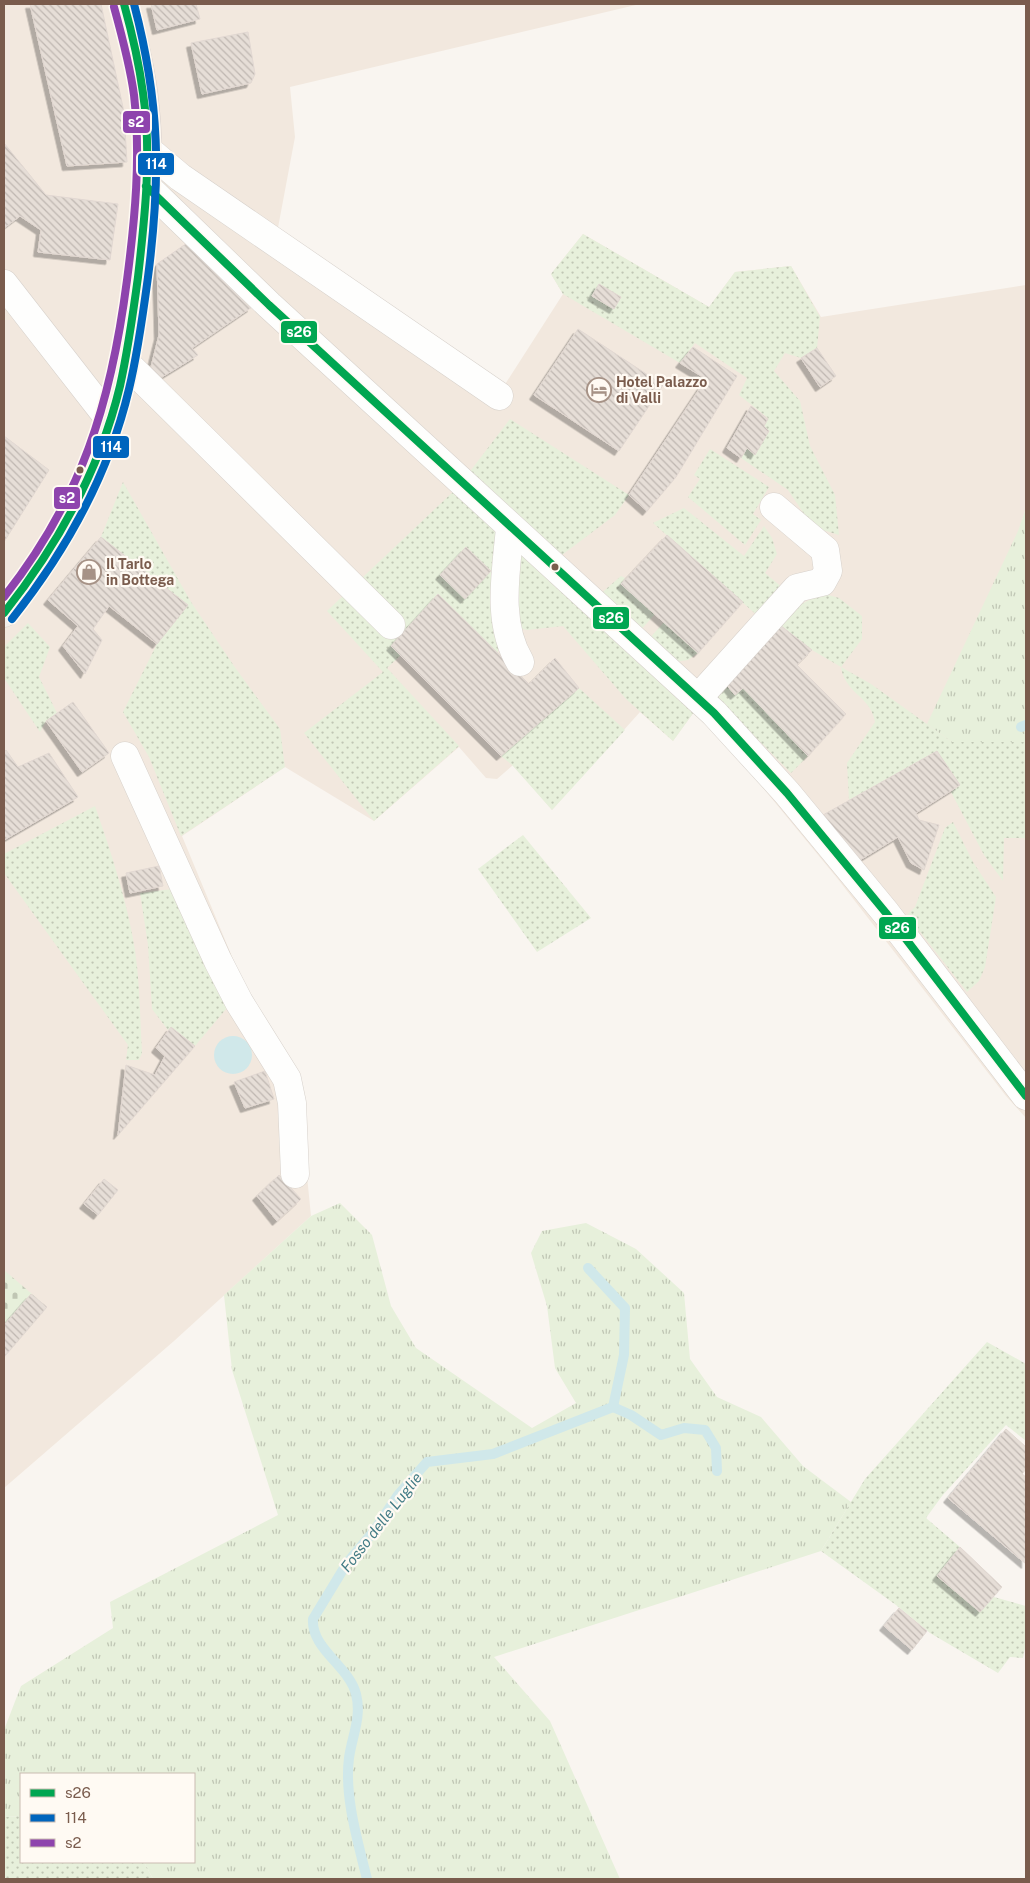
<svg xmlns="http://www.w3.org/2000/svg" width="1030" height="1883" viewBox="0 0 1030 1883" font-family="'Public Sans',sans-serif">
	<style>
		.residential { fill: #f2e8de }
		.grass { fill: url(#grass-tufts) }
		.cemetery { fill: url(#cemetery-stones) }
		.garden { fill: url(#garden-dots) }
		.water { fill: #d0e8ea }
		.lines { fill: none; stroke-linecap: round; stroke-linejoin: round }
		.stream { stroke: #d0e8ea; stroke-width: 10 }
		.building { fill: url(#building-back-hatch); stroke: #e2d8d2; filter: url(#shadow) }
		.minor-casing { stroke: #d7d1cb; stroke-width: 29 }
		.major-casing { stroke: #dad1cc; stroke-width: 29 }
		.minor { stroke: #fefefd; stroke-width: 28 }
		.major { stroke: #f3eee8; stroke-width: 28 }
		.bus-1-casing { stroke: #fffaf3; stroke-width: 11 }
		.bus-2-casing { stroke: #fffaf3; stroke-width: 11 }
		.bus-3-casing { stroke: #fffaf3; stroke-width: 11 }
		.bus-1 { stroke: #00a651; stroke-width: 8 }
		.bus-2 { stroke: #0065bd; stroke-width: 8 }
		.bus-3 { stroke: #8e44ad; stroke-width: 8 }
		.bus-dot { fill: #7a5c4d; stroke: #fffaf3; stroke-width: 2 }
		.labels { text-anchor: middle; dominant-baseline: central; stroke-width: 4.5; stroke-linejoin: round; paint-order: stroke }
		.poi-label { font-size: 14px; font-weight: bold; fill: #7a5c4d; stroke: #fffaf3; text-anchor: start }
		.water-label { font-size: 15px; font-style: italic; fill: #437c86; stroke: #fffaf3 }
		.line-badge { stroke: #fffaf3; stroke-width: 2 }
		.badge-label { font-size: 14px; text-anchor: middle; font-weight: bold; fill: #fff }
	</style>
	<defs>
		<pattern id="grass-tufts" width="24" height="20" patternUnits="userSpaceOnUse" patternTransform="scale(1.25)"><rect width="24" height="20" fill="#e7f0db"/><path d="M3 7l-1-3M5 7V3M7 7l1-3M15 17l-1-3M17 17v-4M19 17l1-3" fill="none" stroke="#c0c6b4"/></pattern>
		<pattern id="cemetery-stones" width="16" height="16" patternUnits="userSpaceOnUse" patternTransform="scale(1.25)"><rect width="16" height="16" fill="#e7f0db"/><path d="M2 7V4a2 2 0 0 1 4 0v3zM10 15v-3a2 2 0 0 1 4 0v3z" fill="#c0c6b4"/></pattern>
		<pattern id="garden-dots" width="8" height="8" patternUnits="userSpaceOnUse" patternTransform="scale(1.25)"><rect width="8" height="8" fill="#e7f0db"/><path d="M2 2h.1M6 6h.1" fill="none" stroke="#c0c6b4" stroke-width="1.8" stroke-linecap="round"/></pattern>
		<pattern id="building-back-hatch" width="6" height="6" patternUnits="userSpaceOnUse" patternTransform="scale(1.25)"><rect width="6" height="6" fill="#e6ded7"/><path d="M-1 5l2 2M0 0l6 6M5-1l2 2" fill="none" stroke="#bfb7b1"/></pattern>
		<filter id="shadow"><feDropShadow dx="-4.5" dy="4.5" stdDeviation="0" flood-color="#0004"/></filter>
	</defs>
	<rect width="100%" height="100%" fill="#f9f5f0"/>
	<polygon class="residential" points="4,4 640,4 290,87 295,137 277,233 502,389 563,294 551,274 583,234 709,307 735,272 791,266 821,317 1026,285 1026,508 952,742 1026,742 1026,1118 1006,1096 837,878 754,777 716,734 694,712 673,741 640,712 552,810 513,765 497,779 486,778 459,747 374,821 285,767 182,836 245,988 303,1136 311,1216 174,1341 4,1488"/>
	<g class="grass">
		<polygon points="1026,508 1026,742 952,742 927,724 1018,531"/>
		<polygon points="340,1203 372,1235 391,1306 416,1348 532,1428 576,1403 555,1368 547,1306 531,1253 542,1231 586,1223 636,1249 684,1293 690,1359 717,1397 761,1417 803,1466 851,1502 821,1551 494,1657 550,1721 620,1879 153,1879 144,1862 194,1862 194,1774 21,1774 21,1816 4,1817 4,1730 21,1686 113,1628 110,1602 278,1515 232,1370 224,1295 311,1216"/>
	</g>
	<polygon class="cemetery" points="4,1270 47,1307 4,1357"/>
	<g class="garden">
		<polygon points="583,234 709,307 735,272 791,266 820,317 817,348 801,358 785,353 774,371 800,401 810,446 835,495 839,535 813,527 788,490 741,458 747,448 755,454 769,431 764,426 768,418 739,395 747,378 695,343 680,363 563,294 551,274"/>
		<polygon points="510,419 629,495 615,515 558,558 468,474"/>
		<polygon points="710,449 769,487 753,514 761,520 745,545 688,497 700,479 694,475"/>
		<polygon points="123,482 191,602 234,666 280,729 285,767 181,836 149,757 123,712 157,644 188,605 101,537"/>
		<polygon points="455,490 493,528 497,536 498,653 438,594 392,645 401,655 387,668 459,746 374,821 304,733 383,672 327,611"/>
		<polygon points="684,508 744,556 764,526 772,538 777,554 765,573 783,588 759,617 653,523"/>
		<polygon points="514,548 694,712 673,741 626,699 563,626 527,630 518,628"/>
		<polygon points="621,576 625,578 621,584 655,614 639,632 598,596"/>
		<path d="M825 594 839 598 862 616V639L841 667 871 684 952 742H1026V838H1004L1003 881 984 855 951 792 960 785 937 751 849 800 847 763 875 722C871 696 845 694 841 667L812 650 780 625C793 609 804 600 825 594Z"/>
		<polygon points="664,622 698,653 688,660 674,662 648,640"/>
		<polygon points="28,623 50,647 39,677 57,713 46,721 40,732 4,678 4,647"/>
		<polygon points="725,683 735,695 743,688 808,756 791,773 714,695"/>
		<polygon points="579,688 625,730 552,810 512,765 501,756"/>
		<path d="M95 806C111 852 127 901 135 950 140 984 140 1018 142 1053L139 1060H126L128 1045 4 873V854Z"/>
		<polygon points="953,822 973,862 996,897 985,967 979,981 967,992 907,915 915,907 945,828"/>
		<polygon points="523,835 591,918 537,952 478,869"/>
		<polygon points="172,889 232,1002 195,1046 171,1027 168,1030 152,1009 148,945 140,893"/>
		<polygon points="987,1342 1026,1364 1026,1441 1006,1425 942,1496 926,1518 960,1547 938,1576 980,1612 994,1597 1026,1606 1026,1643 1023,1658 1010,1657 998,1673 930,1633 896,1605 821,1551 865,1479"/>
		<polygon points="21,1816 21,1862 144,1862 153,1879 4,1879 4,1817"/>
	</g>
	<circle class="water" cx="233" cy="1055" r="19"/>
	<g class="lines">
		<g class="stream">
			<polyline points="1021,727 1026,725"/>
			<polyline points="613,1407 631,1415 661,1435 684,1428 705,1430 716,1448 717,1471"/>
			<path d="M367 1879C358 1842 344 1796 349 1758 352 1736 362 1717 356 1694 349 1666 311 1649 313 1619L347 1563 374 1531 398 1495 427 1462 493 1454 613 1407 624 1355 625 1308 588 1268"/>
		</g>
	</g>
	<g class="building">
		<polygon points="30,4 101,4 124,112 127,162 67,166"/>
		<polygon points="151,4 196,4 200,19 157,30"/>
		<polygon points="248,32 255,74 251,83 202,94 191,43"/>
		<polygon points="4,143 46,195 118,204 110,260 38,252 41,230 20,216 4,228"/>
		<polygon points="187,243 217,274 221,271 252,307 192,348 198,355 162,377 150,371 159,335 157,264"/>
		<polygon points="599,284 621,297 614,309 592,296"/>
		<polygon points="578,329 663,385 619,451 534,395"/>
		<polygon points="693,347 737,376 676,477 647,511 629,495 706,379 680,363"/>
		<polygon points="817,348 836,376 820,387 801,358"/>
		<polygon points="751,406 768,419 764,426 769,431 755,455 747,448 741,458 727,448"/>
		<polygon points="4,436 49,470 4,542"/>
		<polygon points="667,535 743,602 698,653 621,584"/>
		<polygon points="101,537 188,605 157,644 109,606 93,629 102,640 85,674 63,646 78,626 48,600"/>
		<polygon points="466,547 491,571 465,599 440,575"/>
		<polygon points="438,594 529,684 555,658 579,688 501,756 391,646"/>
		<polygon points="780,625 812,650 797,665 846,714 808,756 743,688 735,695 725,683"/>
		<polygon points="73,702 109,753 82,772 46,721"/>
		<polygon points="6,750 18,767 49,753 78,797 4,840 4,752"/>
		<polygon points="937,751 960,785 916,813 919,820 939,825 924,870 911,863 898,837 860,860 823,815"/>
		<polygon points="159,866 163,886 130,893 126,873"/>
		<polygon points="171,1027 195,1046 118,1135 126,1065 155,1075 165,1056 156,1048"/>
		<polygon points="265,1071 274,1099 245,1108 234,1082"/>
		<polygon points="279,1175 301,1199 277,1221 257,1196"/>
		<polygon points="104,1179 118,1190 98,1215 84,1204"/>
		<polygon points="31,1294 47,1307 4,1357 4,1325"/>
		<polygon points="1006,1429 1026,1447 1026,1469 1022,1474 1026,1477 1026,1564 948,1498"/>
		<polygon points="960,1547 1002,1587 980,1612 937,1576"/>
		<polygon points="899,1608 927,1631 912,1650 884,1626"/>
	</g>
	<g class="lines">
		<defs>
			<g id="minor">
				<polyline points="147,149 180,177 499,396"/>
				<polyline points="146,186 269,305 714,713 787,793 886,913 1026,1096"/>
				<polyline points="4,284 110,420"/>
				<polyline points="125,362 391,625"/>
				<path d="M510 528C506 572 496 622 520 662"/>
				<polyline points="698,698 797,588 822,582 828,571 825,550 774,507"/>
				<polyline points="125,756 218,961 239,1002 287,1079 292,1103 295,1174"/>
			</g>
			<path id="major" d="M4 613C54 553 94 479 115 404 128 359 133 312 139 266 145 214 151 160 145 107 142 72 133 38 124 4"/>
		</defs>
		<use href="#minor" class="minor-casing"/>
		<use href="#major" class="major-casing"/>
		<use href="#minor" class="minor"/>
		<use href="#major" class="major"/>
		<defs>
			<g id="bus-1">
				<polyline points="146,186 269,305 714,713 787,793 886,913 1026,1096"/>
				<path d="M4 613C57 546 100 470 120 386 128 350 133 314 138 277 145 216 152 154 143 93 139 63 132 33 124 4"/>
			</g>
			<path id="bus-2" d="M12 619C66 551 109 474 129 389 138 352 143 314 148 277 161 176 160 103 134 4"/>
			<path id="bus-3" d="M4 597C82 498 111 404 127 280 135 219 141 157 134 95 130 65 122 36 114 7"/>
		</defs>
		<use href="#bus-1" class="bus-1-casing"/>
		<use href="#bus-2" class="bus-2-casing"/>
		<use href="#bus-3" class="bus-3-casing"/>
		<use href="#bus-1" class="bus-1"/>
		<use href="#bus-2" class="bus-2"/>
		<use href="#bus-3" class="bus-3"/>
	</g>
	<defs>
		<symbol id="hotel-ring" viewBox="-11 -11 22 22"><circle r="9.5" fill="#fffaf3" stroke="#a69286" stroke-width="1.5"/><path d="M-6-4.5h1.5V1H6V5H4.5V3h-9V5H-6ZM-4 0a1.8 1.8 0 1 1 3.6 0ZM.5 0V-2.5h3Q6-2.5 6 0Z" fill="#a69286"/></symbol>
		<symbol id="shop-ring" viewBox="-11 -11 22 22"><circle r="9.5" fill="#fffaf3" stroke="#a69286" stroke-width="1.5"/><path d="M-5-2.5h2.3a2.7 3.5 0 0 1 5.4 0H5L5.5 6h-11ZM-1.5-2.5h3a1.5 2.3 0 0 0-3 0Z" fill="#a69286"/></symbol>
	</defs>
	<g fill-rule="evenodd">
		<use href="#hotel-ring" x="585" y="376" width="28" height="28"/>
		<use href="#shop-ring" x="75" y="558" width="28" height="28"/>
	</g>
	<g class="bus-dot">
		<circle cx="80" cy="470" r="4.5"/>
		<circle cx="555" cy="567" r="4.5"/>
	</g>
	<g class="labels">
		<g class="poi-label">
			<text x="616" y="382">Hotel Palazzo<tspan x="616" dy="16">di Valli</tspan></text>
			<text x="106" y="564">Il Tarlo<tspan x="106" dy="16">in Bottega</tspan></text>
		</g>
		<g class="water-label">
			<text transform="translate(381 1522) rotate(-52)">Fosso delle Luglie</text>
		</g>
	</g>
	<g class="line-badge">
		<rect x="122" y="110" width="29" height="24" rx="5" fill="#8e44ad"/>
		<rect x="137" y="152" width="38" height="24" rx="5" fill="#0065bd"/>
		<rect x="280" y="320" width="38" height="24" rx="5" fill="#00a651"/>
		<rect x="92" y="435" width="38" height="24" rx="5" fill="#0065bd"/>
		<rect x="53" y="486" width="28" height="24" rx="5" fill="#8e44ad"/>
		<rect x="592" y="606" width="38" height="24" rx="5" fill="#00a651"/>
		<rect x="878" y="916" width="39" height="24" rx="5" fill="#00a651"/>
	</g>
	<g class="badge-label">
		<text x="136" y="127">s2</text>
		<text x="156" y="169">114</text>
		<text x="299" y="337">s26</text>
		<text x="111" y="452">114</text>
		<text x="67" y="503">s2</text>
		<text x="611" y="623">s26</text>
		<text x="897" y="933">s26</text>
	</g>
	<rect width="1030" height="1883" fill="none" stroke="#7a5c4d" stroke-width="10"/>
	<rect x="20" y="1773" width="175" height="90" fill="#fffaf3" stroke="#cabbb1"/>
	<rect x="30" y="1789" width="25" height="8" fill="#00a651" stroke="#cabbb1"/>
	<text x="65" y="1798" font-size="15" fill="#7a5c4d">s26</text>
	<rect x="30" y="1814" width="25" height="8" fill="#0065bd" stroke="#cabbb1"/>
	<text x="65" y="1823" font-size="15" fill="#7a5c4d">114</text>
	<rect x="30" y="1839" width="25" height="8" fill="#8e44ad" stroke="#cabbb1"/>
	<text x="65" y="1848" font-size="15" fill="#7a5c4d">s2</text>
</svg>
